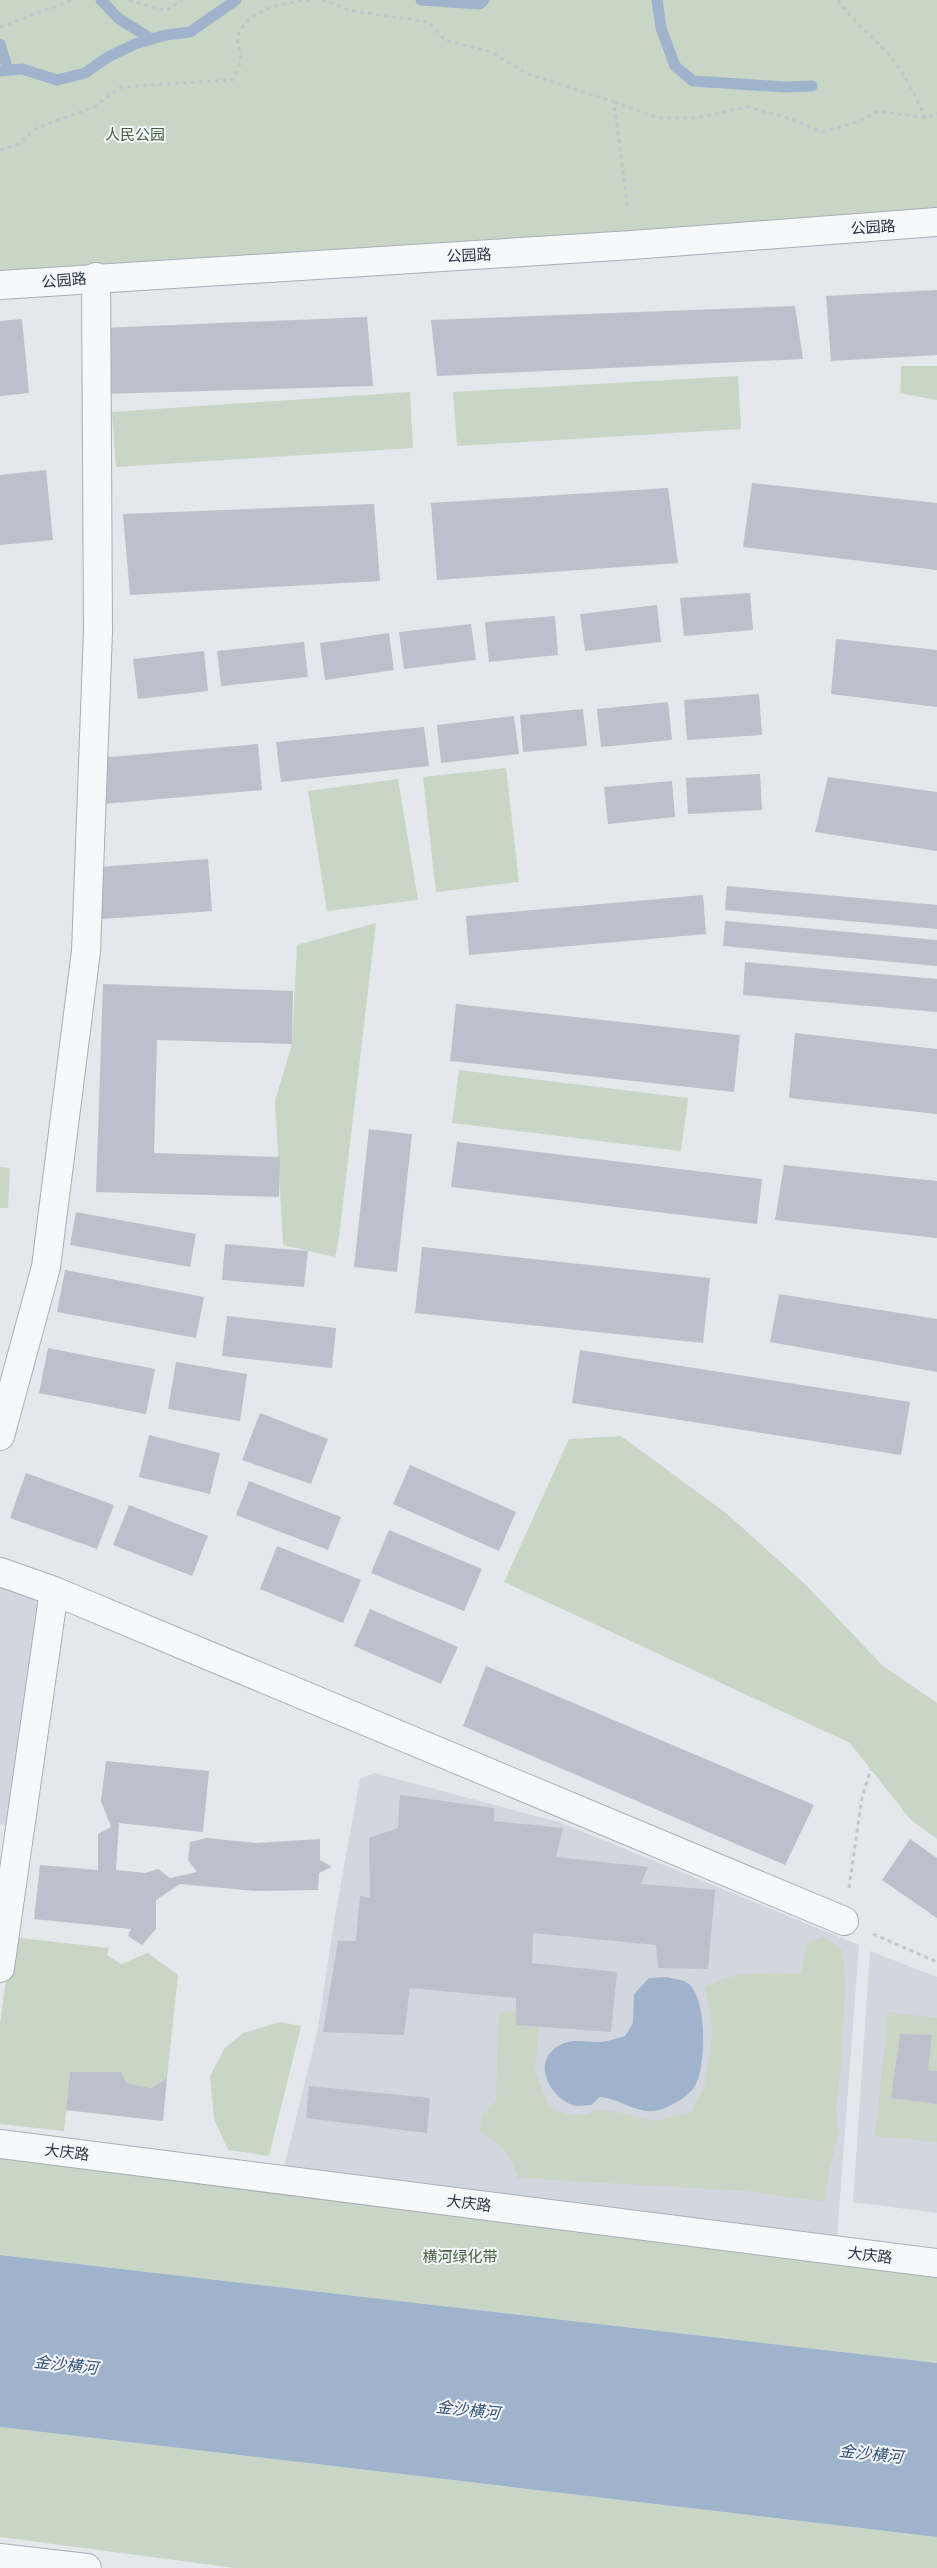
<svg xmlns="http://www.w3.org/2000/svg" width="937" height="2568" viewBox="0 0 937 2568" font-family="Arial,'Noto Sans SC',sans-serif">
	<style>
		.built { fill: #d2d6de }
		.green { fill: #c9d6c5 }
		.water { fill: #9fb4cc }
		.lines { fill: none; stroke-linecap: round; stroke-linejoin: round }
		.stream { stroke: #9fb4cc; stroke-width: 11 }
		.building { fill: #bbc0ca }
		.minor-casing { stroke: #a9aeb7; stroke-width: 30 }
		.tertiary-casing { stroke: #a9aeb7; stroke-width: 30 }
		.path { stroke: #c2c5cb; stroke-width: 3; stroke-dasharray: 4 4; stroke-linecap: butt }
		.minor { stroke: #f7f8fa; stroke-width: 28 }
		.tertiary { stroke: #f7f8fa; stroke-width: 28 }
		.labels { text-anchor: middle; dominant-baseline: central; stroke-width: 4; stroke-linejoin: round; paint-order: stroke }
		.park-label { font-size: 15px; fill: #3f6138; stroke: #f4f6f9 }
		.street-label { font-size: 15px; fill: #2b3445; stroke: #f4f6f9 }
		.water-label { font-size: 16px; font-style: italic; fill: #34527a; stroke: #f4f6f9 }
	</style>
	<rect width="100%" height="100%" fill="#e4e7ec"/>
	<g class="built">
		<polygon points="0,1572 54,1591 20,1827 0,1824"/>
		<polygon points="374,1773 559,1822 859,1945 836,2250 281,2180 318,2028 335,1916 360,1779"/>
		<polygon points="870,1951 937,1977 937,2213 853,2202"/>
	</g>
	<g class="green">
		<polygon points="0,0 937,0 937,212 0,277"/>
		<polygon points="901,366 937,366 937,400 900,393"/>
		<polygon points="738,376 741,429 457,446 453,392"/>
		<polygon points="410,392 413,448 116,467 112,412"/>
		<polygon points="506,768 519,882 436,892 423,777"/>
		<polygon points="398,779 418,900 327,911 308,791"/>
		<polygon points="376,923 339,1237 335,1257 283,1245 275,1101 292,1044 297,945"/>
		<polygon points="459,1070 688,1098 681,1151 452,1123"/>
		<polygon points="0,1167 10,1168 8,1208 0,1208"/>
		<polygon points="621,1436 726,1513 807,1586 883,1666 937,1703 937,1839 910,1819 850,1743 504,1582 569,1439"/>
		<path d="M824 1936 843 1952 845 1981 842 2060 836 2105 838 2138 829 2170 825 2202 746 2191 518 2178C509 2152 502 2146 480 2131L482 2116 496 2101 499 2012 516 2011V2025L539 2027 535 2071 549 2106 569 2115H588L594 2111 605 2109 655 2121 691 2112 704 2088 713 2029 705 1987C735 1970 767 1973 801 1973L807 1943Z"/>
		<polygon points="12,1937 109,1948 107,1955 121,1964 148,1953 178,1975 167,2078 151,2088 70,2072 64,2131 0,2124 0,2023"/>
		<polygon points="888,2012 937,2018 937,2071 928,2070 932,2035 900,2034 891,2098 937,2104 937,2142 875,2136"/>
		<polygon points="280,2022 301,2026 269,2156 228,2150 214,2119 210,2076 224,2049 243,2033"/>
		<polygon points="0,2154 937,2260 937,2363 0,2255"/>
		<polygon points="0,2427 937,2537 937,2568 235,2568 0,2537"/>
	</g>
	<g class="water">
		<path d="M667 1977C673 1979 681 1979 686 1982 708 1994 706 2065 696 2084 691 2095 671 2107 659 2110 639 2116 619 2098 600 2097L591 2105C585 2105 577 2107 572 2105 551 2096 533 2067 554 2049 569 2037 582 2042 599 2042 607 2042 617 2038 625 2036L633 2023 634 1994 649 1978Z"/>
		<polygon points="0,2255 937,2363 937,2537 0,2427"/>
	</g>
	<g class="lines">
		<g class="stream">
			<polyline points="101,0 118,18 151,39"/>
			<polyline points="421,0 480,4 484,0"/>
			<polyline points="657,0 661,28 675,66 693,81 785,87 812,86"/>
			<polyline points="0,44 8,70"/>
			<polyline points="0,71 22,69 57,80 85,73 108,57 135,44 166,35 190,32 236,0"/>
		</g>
	</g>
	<g class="building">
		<polygon points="937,290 937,355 831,361 826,296"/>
		<polygon points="795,306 803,359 437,376 431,320"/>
		<polygon points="367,317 373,386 104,394 102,328"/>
		<polygon points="22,319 29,393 0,396 0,321"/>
		<polygon points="46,470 53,540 0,545 0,475"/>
		<polygon points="752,483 937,503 937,570 743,547"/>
		<polygon points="668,488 678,563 437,580 431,503"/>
		<polygon points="374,504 380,581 130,595 123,514"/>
		<polygon points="750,593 753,630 684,636 680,598"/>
		<polygon points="657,605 661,642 585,651 580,614"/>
		<polygon points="555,616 558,655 489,662 485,622"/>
		<polygon points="471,624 476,660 404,669 399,632"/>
		<polygon points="389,633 394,670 325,680 320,643"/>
		<polygon points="836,639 937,650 937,707 831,694"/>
		<polygon points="304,642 308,677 221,686 217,651"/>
		<polygon points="204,651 208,691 138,699 133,659"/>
		<polygon points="759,694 762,735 687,740 684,700"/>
		<polygon points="668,702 672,740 601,747 597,709"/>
		<polygon points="583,709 587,746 523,752 520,715"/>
		<polygon points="514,716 519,754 441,763 437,725"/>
		<polygon points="424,727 429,766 281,782 276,742"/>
		<polygon points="258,744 262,790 104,804 100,758"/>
		<polygon points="760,774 762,810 688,814 686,778"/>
		<polygon points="828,777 937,792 937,851 815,832"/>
		<polygon points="672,781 675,817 608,824 604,787"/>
		<polygon points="208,859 212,911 102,919 98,867"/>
		<polygon points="727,886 937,905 937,929 725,910"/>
		<polygon points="703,895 706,934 469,955 466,916"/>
		<polygon points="725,921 937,940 937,966 723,946"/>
		<polygon points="745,962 937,979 937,1012 743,995"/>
		<polygon points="103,984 293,991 292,1044 157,1040 154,1153 280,1157 279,1197 96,1192"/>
		<polygon points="456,1004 740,1035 734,1092 450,1061"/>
		<polygon points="795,1033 937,1049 937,1114 789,1098"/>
		<polygon points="369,1129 412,1134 397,1272 354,1267"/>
		<polygon points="457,1142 762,1179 757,1224 451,1187"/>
		<polygon points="784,1165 937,1181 937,1238 775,1220"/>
		<polygon points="76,1212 196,1234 190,1267 70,1245"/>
		<polygon points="225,1244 308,1251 304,1287 222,1280"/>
		<polygon points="422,1247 710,1278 703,1343 415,1313"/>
		<polygon points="65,1270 204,1297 196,1338 57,1312"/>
		<polygon points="779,1294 937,1319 937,1372 770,1342"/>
		<polygon points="227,1316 336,1328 332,1368 222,1356"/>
		<polygon points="48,1348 155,1369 146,1414 39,1393"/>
		<polygon points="580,1350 910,1402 901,1455 572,1403"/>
		<polygon points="176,1362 247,1374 240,1421 168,1409"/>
		<polygon points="260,1413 328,1439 311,1484 242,1460"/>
		<polygon points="149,1435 220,1453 210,1494 139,1477"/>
		<polygon points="410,1465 516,1512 499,1551 393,1504"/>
		<polygon points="26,1473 114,1505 97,1549 10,1518"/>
		<polygon points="249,1481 341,1517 328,1550 236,1515"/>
		<polygon points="129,1505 208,1536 192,1576 113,1545"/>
		<polygon points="389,1530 482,1569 464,1611 371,1573"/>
		<polygon points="277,1546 361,1580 343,1623 260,1589"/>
		<polygon points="370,1609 458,1647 441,1684 354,1646"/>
		<polygon points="486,1666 814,1805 785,1865 463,1726"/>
		<polygon points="106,1761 209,1771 203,1832 119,1823 116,1870 145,1873 158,1869 170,1878 197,1872 188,1860 190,1842 207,1838 256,1843 320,1839 320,1860 332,1867 319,1873 318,1890 255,1891 180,1884 156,1900 156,1929 142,1945 128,1936 131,1929 34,1919 40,1865 98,1870 98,1834 111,1827 101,1801"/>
		<polygon points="400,1795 494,1808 494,1821 563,1828 556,1857 648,1867 641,1884 715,1890 708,1969 658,1968 656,1945 533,1933 532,1963 617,1972 611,2032 516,2025 516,1998 410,1988 404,2035 323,2032 338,1941 356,1941 360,1896 370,1898 369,1838 398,1828"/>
		<polygon points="910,1839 937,1858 937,1918 882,1880"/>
		<polygon points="900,2034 932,2035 928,2070 937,2071 937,2104 891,2098"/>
		<polygon points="70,2072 121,2072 126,2083 151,2088 167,2078 163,2121 66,2110"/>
		<polygon points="309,2086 430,2098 427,2133 306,2118"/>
	</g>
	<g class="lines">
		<defs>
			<g id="minor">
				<polyline points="0,1436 46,1267 86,951 98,631 96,277"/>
				<polyline points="0,1572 54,1591 0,1968"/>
				<polyline points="54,1591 844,1921"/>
				<polyline points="0,2144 937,2263"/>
				<polyline points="0,2558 87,2568"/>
			</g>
			<polyline id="tertiary" points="0,285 632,245 937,222"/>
		</defs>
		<use href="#minor" class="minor-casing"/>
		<use href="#tertiary" class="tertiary-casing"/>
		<g class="path">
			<polyline points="129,0 166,11 181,0"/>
			<polyline points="322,0 352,11 429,22 445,40 491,52 526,73 614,102 628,211"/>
			<path d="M838 0C853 22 874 37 891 57 905 75 916 96 925 118L937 113"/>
			<polyline points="0,27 73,0"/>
			<polyline points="614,102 658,118 696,118 747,107 785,117 823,132 857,122 878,111 925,118"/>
			<path d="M0 150 18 144 37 128 94 107 121 87 232 80C235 75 239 68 240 62 242 54 236 44 238 36 246 8 291 1 315 0"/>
			<polyline points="849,1888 862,1797 871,1769"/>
			<polyline points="873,1934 937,1962"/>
		</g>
		<use href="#minor" class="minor"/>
		<use href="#tertiary" class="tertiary"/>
	</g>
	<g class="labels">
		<g class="park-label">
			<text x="135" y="134">人民公园</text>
			<text x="460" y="2256">横河绿化带</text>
		</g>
		<g class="street-label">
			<text transform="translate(873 227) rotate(-4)">公园路</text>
			<text transform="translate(469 255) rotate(-3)">公园路</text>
			<text transform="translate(64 280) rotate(-5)">公园路</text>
			<text transform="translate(67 2152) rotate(7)">大庆路</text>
			<text transform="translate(469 2203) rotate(7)">大庆路</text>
			<text transform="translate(870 2255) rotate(7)">大庆路</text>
		</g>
		<g class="water-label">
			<text transform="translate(66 2365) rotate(6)">金沙横河</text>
			<text transform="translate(468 2410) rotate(6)">金沙横河</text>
			<text transform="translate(871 2454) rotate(6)">金沙横河</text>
		</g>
	</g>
</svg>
